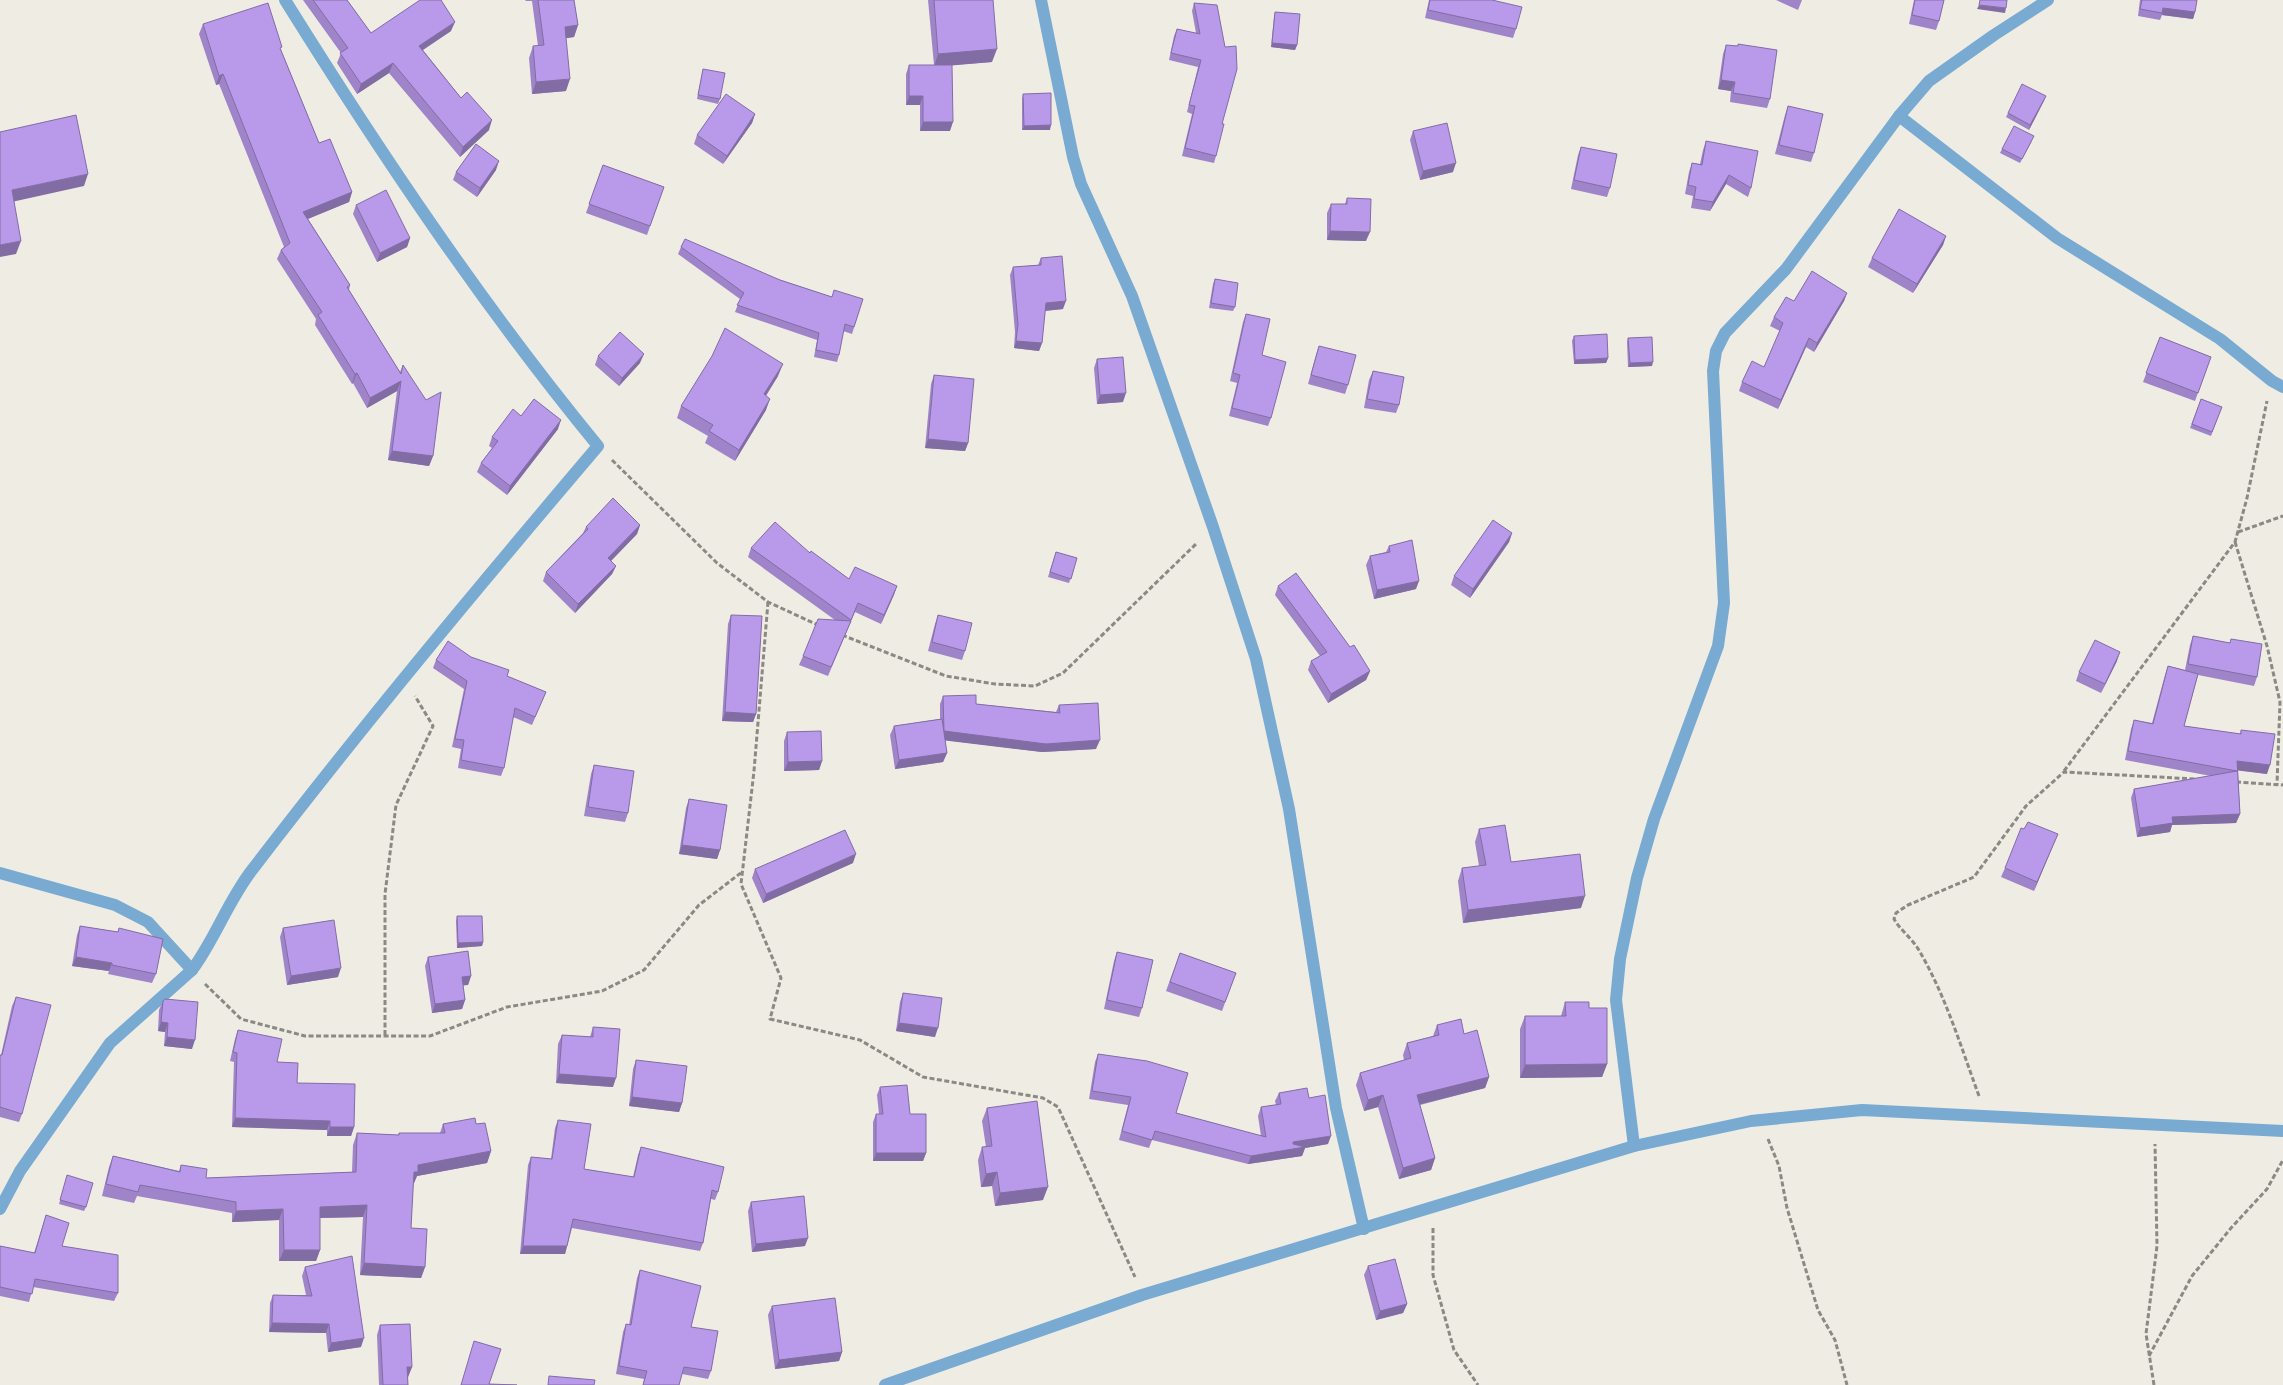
<svg xmlns="http://www.w3.org/2000/svg" width="2283" height="1385" viewBox="0 0 2283 1385" font-family="'Exo 2',sans-serif">
	<style>
		.lines { fill: none; stroke-linecap: round; stroke-linejoin: round }
		.path { stroke: #8b8984; stroke-width: 3; stroke-dasharray: 5 2.5; stroke-linecap: butt }
		.minor { stroke: #78aad2; stroke-width: 12 }
		.wall { fill: #9f84c9 }
		.shaded-wall { fill: #826ca4 }
		.building { fill: #b99aea; stroke: #826ca4 }
	</style>
	<rect width="100%" height="100%" fill="#efece3"/>
	<g class="lines">
		<g class="path">
			<polyline points="612,460 717,563 768,602 820,626"/>
			<polyline points="2238,532 2283,516"/>
			<polyline points="2235,542 2267,646 2280,702 2277,784"/>
			<polyline points="768,602 754,771 741,884 781,978 770,1019 860,1040 923,1077 1043,1098 1058,1107 1135,1277"/>
			<polyline points="842,635 946,676 995,684 1035,686 1063,673 1197,543"/>
			<polyline points="2064,771 2235,542 2247,498 2267,401"/>
			<polyline points="2236,782 2283,785"/>
			<polyline points="205,984 241,1019 305,1036 430,1036 507,1007 602,991 644,970 699,905 742,872"/>
			<polyline points="385,1035 385,894 396,805 433,726 415,696"/>
			<path d="M1979 1096C1961 1047 1946 997 1920 952 1913 939 1901 931 1894 919L1896 913 1908 905 1974 877 2026 806 2064 772 2195 779"/>
			<polyline points="1768,1139 1779,1166 1787,1208 1818,1310 1835,1340 1847,1385"/>
			<polyline points="1433,1228 1433,1275 1454,1350 1478,1385"/>
			<polyline points="2149,1356 2192,1276 2231,1228 2267,1189 2283,1160"/>
			<polyline points="2154,1385 2146,1334 2157,1246 2155,1144"/>
		</g>
		<g class="minor">
			<polyline points="1041,0 1073,157 1081,184 1132,296 1213,527 1256,659 1289,809 1336,1108 1364,1229"/>
			<polyline points="1899,116 2057,238 2220,339 2272,381 2283,387"/>
			<polyline points="0,873 115,905 148,922 192,970"/>
			<polyline points="1634,1146 1616,1000 1620,959 1637,878 1654,819 1718,646 1724,603 1713,371 1716,351 1725,333 1786,269 1899,116 1929,81 1994,35 2048,0"/>
			<path d="M0 1209 20 1171 110 1043 192 970C215 939 228 901 252 870 363 725 480 585 598 446 483 306 381 154 285 0"/>
			<polyline points="885,1385 1142,1295 1634,1146 1751,1121 1862,1110 2283,1131"/>
		</g>
	</g>
	<g class="wall">
		<polygon points="303,0 347,0 371,33 451,31 423,50 461,98 489,130 460,157 389,73 357,94 337,63 341,53"/>
		<polygon points="525,0 574,0 578,25 574,37 566,38 566,91 532,94 529,58 533,46 538,46 532,1 526,1"/>
		<polygon points="928,0 993,0 992,62 952,65 950,131 920,131 920,105 906,105 906,74 909,65 934,65"/>
		<polygon points="1429,0 1492,0 1516,29 1513,38 1425,18"/>
		<polygon points="1776,0 1802,0 1798,10"/>
		<polygon points="1914,0 1944,0 1939,21 1936,30 1909,24"/>
		<polygon points="2140,0 2197,0 2195,12 2193,19 2162,15 2160,20 2138,16"/>
		<polygon points="1194,3 1222,124 1216,156 1214,163 1182,156 1192,114 1187,112 1198,67 1169,60 1174,36 1177,29 1196,33 1192,11"/>
		<polygon points="1275,12 1297,45 1295,50 1271,47 1274,17"/>
		<polygon points="203,24 281,50 319,143 352,192 349,202 308,219 350,285 349,290 400,372 403,365 433,456 429,466 388,460 397,391 367,408 353,383 352,384 315,325 316,319 277,259 281,250 284,247 219,84 216,85 199,34"/>
		<polygon points="1726,45 1770,99 1767,108 1730,102 1731,91 1718,89 1723,54"/>
		<polygon points="703,69 720,99 718,104 697,99"/>
		<polygon points="1023,94 1050,130 1022,130 1022,99"/>
		<polygon points="2046,96 2029,130 2006,117 2008,113"/>
		<polygon points="1788,106 1814,153 1811,162 1775,154 1785,115"/>
		<polygon points="755,114 752,123 723,164 694,144 697,135"/>
		<polygon points="1413,131 1453,172 1420,180 1410,140"/>
		<polygon points="1706,141 1751,188 1748,197 1726,184 1710,211 1691,208 1693,196 1685,194 1689,172 1692,163 1700,164 1703,150"/>
		<polygon points="2032,141 2020,163 2000,153 2002,149"/>
		<polygon points="1581,147 1610,188 1607,197 1571,189 1578,155"/>
		<polygon points="603,165 664,187 647,235 586,213"/>
		<polygon points="496,170 477,197 453,180 456,172"/>
		<polygon points="1347,198 1366,241 1327,240 1327,213 1331,204 1345,204"/>
		<polygon points="356,205 410,238 407,247 377,262 353,214"/>
		<polygon points="1946,236 1943,245 1913,293 1868,267 1872,258"/>
		<polygon points="681,247 832,297 863,299 852,334 843,331 839,355 837,362 814,357 817,340 735,312 740,299 678,254"/>
		<polygon points="1041,258 1063,309 1045,311 1042,343 1039,351 1014,348 1015,332 1010,275 1013,267 1038,265"/>
		<polygon points="1215,279 1235,307 1233,311 1209,308 1213,284"/>
		<polygon points="1847,293 1844,301 1814,352 1806,347 1778,409 1739,391 1742,382 1764,367 1780,331 1770,326 1774,317 1794,301"/>
		<polygon points="1246,314 1262,355 1271,418 1268,426 1229,416 1237,383 1230,381 1243,322"/>
		<polygon points="1574,336 1608,358 1606,363 1574,364 1572,341"/>
		<polygon points="2160,337 2211,357 2195,401 2143,382"/>
		<polygon points="1628,338 1652,366 1628,367 1627,342"/>
		<polygon points="1319,346 1348,385 1345,394 1308,384 1316,355"/>
		<polygon points="598,356 640,363 619,386 595,365"/>
		<polygon points="1097,359 1123,402 1097,404 1094,368"/>
		<polygon points="1373,371 1399,405 1396,413 1364,408 1369,380"/>
		<polygon points="934,375 968,443 965,451 925,448 931,384"/>
		<polygon points="778,376 766,396 766,410 735,461 705,443 708,436 677,418 681,406"/>
		<polygon points="2201,399 2222,407 2211,436 2190,428"/>
		<polygon points="521,416 558,429 507,495 477,472 481,463 492,448 489,446 492,437"/>
		<polygon points="640,525 637,534 611,561 616,566 612,574 575,613 543,581 546,572 583,533 586,527"/>
		<polygon points="1512,533 1509,542 1470,598 1451,585 1454,576"/>
		<polygon points="1389,546 1416,589 1374,599 1366,565 1370,556 1386,552"/>
		<polygon points="751,548 810,553 849,579 897,586 881,624 855,612 828,676 799,665 803,656 835,620 748,557"/>
		<polygon points="1056,552 1077,558 1069,583 1048,577"/>
		<polygon points="1278,586 1350,647 1370,671 1366,680 1328,703 1308,670 1311,661 1320,656 1275,595"/>
		<polygon points="731,615 756,714 753,722 722,721 728,624"/>
		<polygon points="938,615 965,651 962,660 928,651 935,624"/>
		<polygon points="2193,636 2230,643 2231,639 2257,677 2254,686 2198,675 2184,726 2240,734 2241,730 2267,774 2238,770 2240,814 2236,823 2172,825 2170,832 2137,837 2131,798 2134,789 2211,776 2125,760 2131,729 2134,720 2152,723 2165,675 2168,666 2185,670 2190,645"/>
		<polygon points="471,657 507,676 546,692 532,725 513,717 504,768 501,776 458,768 461,749 452,747 464,689 433,668 436,660"/>
		<polygon points="2117,661 2101,693 2076,681 2079,672"/>
		<polygon points="943,696 976,704 1056,712 1059,705 1096,749 1042,752 945,740 947,753 943,762 895,769 890,735 894,726 940,719 940,704"/>
		<polygon points="787,732 822,761 819,770 784,771 784,741"/>
		<polygon points="594,765 628,813 625,822 584,816 591,774"/>
		<polygon points="689,799 720,850 717,859 679,854 686,808"/>
		<polygon points="1479,829 1511,862 1581,908 1463,923 1458,881 1462,868 1479,866 1475,842"/>
		<polygon points="2024,829 2058,834 2034,891 2001,877 2005,868"/>
		<polygon points="853,863 763,903 752,878 755,869"/>
		<polygon points="457,916 483,942 482,946 457,948 456,921"/>
		<polygon points="80,926 118,932 119,928 156,974 152,983 108,974 109,971 72,966 77,935"/>
		<polygon points="283,928 338,977 287,985 280,937"/>
		<polygon points="1117,952 1142,1008 1139,1017 1104,1009 1114,961"/>
		<polygon points="1180,953 1236,973 1222,1011 1166,991"/>
		<polygon points="428,957 471,976 468,985 463,985 465,1000 462,1009 432,1013 425,966"/>
		<polygon points="903,993 935,1037 896,1031 900,1002"/>
		<polygon points="16,997 22,1114 19,1122 0,1117 0,1055 1,1055 12,1006"/>
		<polygon points="163,1001 192,1049 164,1046 165,1032 158,1031 159,1010"/>
		<polygon points="1565,1002 1589,1008 1607,1064 1602,1077 1520,1078 1520,1029 1525,1016 1561,1016"/>
		<polygon points="1437,1025 1464,1034 1489,1077 1485,1088 1420,1105 1435,1158 1431,1170 1399,1179 1378,1107 1364,1111 1356,1085 1360,1073 1404,1060 1403,1055 1407,1043 1433,1036"/>
		<polygon points="593,1027 613,1087 556,1083 558,1044 562,1035 590,1037"/>
		<polygon points="238,1030 277,1062 297,1083 354,1127 351,1136 327,1136 327,1130 232,1127 234,1062 230,1061 235,1039"/>
		<polygon points="1098,1054 1176,1113 1261,1136 1258,1116 1261,1107 1276,1105 1275,1101 1279,1093 1309,1098 1328,1144 1305,1148 1302,1156 1248,1164 1152,1140 1149,1148 1119,1140 1128,1105 1089,1099 1095,1062"/>
		<polygon points="636,1060 682,1103 679,1112 629,1106 633,1069"/>
		<polygon points="880,1087 926,1153 923,1161 873,1161 873,1122 876,1114 879,1114 877,1095"/>
		<polygon points="987,1108 1043,1200 995,1206 992,1186 981,1187 978,1160 982,1147 986,1147 982,1121"/>
		<polygon points="558,1120 584,1169 633,1177 638,1155 641,1147 718,1192 715,1200 711,1199 703,1243 700,1251 572,1228 565,1254 520,1254 528,1165 531,1157 551,1159 555,1128"/>
		<polygon points="443,1124 476,1124 491,1151 487,1163 417,1176 414,1183 413,1183 411,1228 425,1267 421,1278 360,1275 363,1217 320,1218 320,1250 316,1261 279,1261 279,1220 232,1222 232,1213 137,1196 134,1203 102,1196 109,1167 113,1156 179,1171 181,1165 206,1178 352,1172 353,1145 357,1133 398,1135 399,1133 440,1133"/>
		<polygon points="66,1180 86,1207 84,1211 59,1204"/>
		<polygon points="751,1202 805,1246 752,1252 748,1211"/>
		<polygon points="46,1215 62,1246 118,1293 114,1301 33,1287 29,1302 0,1296 0,1246 34,1253"/>
		<polygon points="1368,1266 1407,1304 1403,1313 1376,1320 1364,1275"/>
		<polygon points="305,1267 361,1347 328,1352 326,1333 269,1332 270,1303 273,1295 306,1295 302,1276"/>
		<polygon points="640,1270 691,1327 711,1371 708,1379 682,1374 679,1385 643,1385 644,1379 616,1374 623,1332 626,1324 629,1325 637,1278"/>
		<polygon points="772,1306 842,1352 839,1361 775,1369 768,1315"/>
		<polygon points="380,1325 412,1367 408,1377 408,1385 379,1385 377,1335"/>
	</g>
	<g class="shaded-wall">
		<polygon points="1979,5 2006,8 2005,13 1977,9"/>
		<polygon points="2163,8 2195,12 2193,19 2162,15"/>
		<polygon points="455,22 451,31 415,55 419,46"/>
		<polygon points="578,25 574,37 561,39 565,27"/>
		<polygon points="1272,43 1297,45 1295,50 1271,47"/>
		<polygon points="997,49 992,62 934,67 938,54"/>
		<polygon points="393,63 389,73 357,94 361,84"/>
		<polygon points="223,74 219,84 216,85 219,76"/>
		<polygon points="570,79 566,91 532,94 536,82"/>
		<polygon points="1721,80 1735,82 1731,91 1718,89"/>
		<polygon points="909,96 923,96 920,105 906,105"/>
		<polygon points="2046,96 2044,101 2029,130 2030,125"/>
		<polygon points="755,114 752,123 723,164 727,156"/>
		<polygon points="492,120 489,130 460,157 463,147"/>
		<polygon points="923,122 953,122 950,131 920,131"/>
		<polygon points="1051,125 1050,130 1022,130 1024,126"/>
		<polygon points="499,161 496,170 477,197 480,188"/>
		<polygon points="1456,163 1453,172 1420,180 1423,171"/>
		<polygon points="88,174 84,186 7,203 12,190"/>
		<polygon points="1729,175 1726,184 1710,211 1713,202"/>
		<polygon points="352,192 349,202 300,222 303,212"/>
		<polygon points="1330,231 1370,232 1366,241 1327,240"/>
		<polygon points="1946,236 1943,245 1913,293 1917,284"/>
		<polygon points="410,238 407,247 377,262 380,253"/>
		<polygon points="21,241 16,254 0,257 0,245"/>
		<polygon points="1847,293 1844,301 1814,352 1817,343"/>
		<polygon points="1066,301 1063,309 1043,311 1046,303"/>
		<polygon points="1809,338 1806,347 1778,409 1781,400"/>
		<polygon points="1016,341 1042,343 1039,351 1014,348"/>
		<polygon points="644,354 640,363 619,386 622,378"/>
		<polygon points="1608,358 1606,363 1574,364 1575,360"/>
		<polygon points="1653,362 1652,366 1628,367 1630,363"/>
		<polygon points="783,364 778,376 759,406 764,394"/>
		<polygon points="357,373 353,383 352,384 355,374"/>
		<polygon points="401,381 397,391 367,408 370,398"/>
		<polygon points="1126,393 1123,402 1097,404 1100,395"/>
		<polygon points="770,399 766,410 735,461 739,450"/>
		<polygon points="561,420 558,429 507,495 510,486"/>
		<polygon points="928,439 968,443 965,451 925,448"/>
		<polygon points="392,451 433,456 429,466 388,460"/>
		<polygon points="640,525 637,534 605,567 608,558"/>
		<polygon points="1512,533 1509,542 1470,598 1473,589"/>
		<polygon points="616,566 612,574 575,613 578,604"/>
		<polygon points="1419,581 1416,589 1374,599 1377,590"/>
		<polygon points="897,586 894,595 881,624 884,615"/>
		<polygon points="2120,652 2117,661 2101,693 2105,684"/>
		<polygon points="1370,671 1366,680 1328,703 1331,694"/>
		<polygon points="725,712 756,714 753,722 722,721"/>
		<polygon points="944,731 1100,740 1096,749 1042,752 941,740"/>
		<polygon points="947,753 943,762 895,769 899,760"/>
		<polygon points="822,761 819,770 784,771 788,762"/>
		<polygon points="2237,761 2270,765 2267,774 2234,770"/>
		<polygon points="2240,814 2236,823 2172,825 2170,832 2137,837 2140,828 2172,817"/>
		<polygon points="2058,834 2054,843 2034,891 2037,882"/>
		<polygon points="682,845 720,850 717,859 679,854"/>
		<polygon points="856,854 853,863 763,903 766,894"/>
		<polygon points="1585,896 1581,908 1463,923 1468,910"/>
		<polygon points="483,942 482,946 457,948 458,943"/>
		<polygon points="76,957 112,963 109,971 72,966"/>
		<polygon points="341,968 338,977 287,985 291,976"/>
		<polygon points="471,976 468,985 458,986 462,977"/>
		<polygon points="465,1000 462,1009 432,1013 435,1004"/>
		<polygon points="161,1022 168,1023 165,1032 158,1031"/>
		<polygon points="899,1023 938,1028 935,1037 896,1031"/>
		<polygon points="167,1037 195,1040 192,1049 164,1046"/>
		<polygon points="1607,1064 1602,1077 1520,1078 1525,1065"/>
		<polygon points="559,1074 616,1078 613,1087 556,1083"/>
		<polygon points="1489,1077 1485,1088 1413,1106 1417,1095"/>
		<polygon points="1383,1095 1378,1107 1364,1111 1368,1100"/>
		<polygon points="632,1097 682,1103 679,1112 629,1106"/>
		<polygon points="235,1118 330,1121 327,1130 232,1127"/>
		<polygon points="330,1127 354,1127 351,1136 327,1136"/>
		<polygon points="1331,1136 1328,1144 1305,1148 1302,1156 1248,1164 1251,1156 1293,1142"/>
		<polygon points="491,1151 487,1163 417,1176 414,1183 410,1183 414,1172 418,1165"/>
		<polygon points="876,1153 926,1153 923,1161 873,1161"/>
		<polygon points="1435,1158 1431,1170 1399,1179 1403,1168"/>
		<polygon points="997,1172 992,1186 981,1187 986,1174"/>
		<polygon points="1048,1187 1043,1200 995,1206 1000,1193"/>
		<polygon points="367,1205 363,1217 316,1218 320,1207"/>
		<polygon points="283,1209 279,1220 232,1222 236,1211"/>
		<polygon points="808,1238 805,1246 752,1252 756,1244"/>
		<polygon points="523,1246 567,1246 565,1254 520,1254"/>
		<polygon points="284,1250 320,1250 316,1261 279,1261"/>
		<polygon points="364,1263 425,1267 421,1278 360,1275"/>
		<polygon points="1407,1304 1403,1313 1376,1320 1380,1311"/>
		<polygon points="272,1323 329,1324 326,1333 269,1332"/>
		<polygon points="364,1338 361,1347 328,1352 331,1343"/>
		<polygon points="842,1352 839,1361 775,1369 779,1360"/>
		<polygon points="407,1367 412,1367 408,1377 403,1377"/>
	</g>
	<g class="building">
		<polygon points="313,0 347,0 371,33 420,0 441,0 455,22 419,46 461,98 467,92 492,120 463,147 393,63 361,84 340,53 348,48"/>
		<polygon points="538,0 574,0 578,25 565,27 570,79 536,82 533,46 544,45"/>
		<polygon points="934,0 993,0 997,49 938,54"/>
		<polygon points="1430,0 1492,0 1522,7 1516,29 1428,10"/>
		<polygon points="1915,0 1944,0 1939,21 1912,15"/>
		<polygon points="1980,0 2007,0 2006,8 1979,5"/>
		<polygon points="2142,0 2197,0 2195,12 2163,8 2162,13 2140,9"/>
		<polygon points="268,3 282,47 280,48 319,143 330,139 352,192 303,212 350,285 347,287 401,374 403,365 426,400 441,392 433,456 392,451 401,381 370,398 357,373 355,374 318,315 322,312 281,250 290,243 223,74 219,76 203,24"/>
		<polygon points="1194,3 1217,5 1225,47 1236,46 1237,69 1222,124 1224,124 1216,156 1185,148 1195,106 1189,105 1201,60 1171,53 1177,29 1200,34"/>
		<polygon points="1275,12 1300,14 1297,45 1272,43"/>
		<polygon points="1738,44 1777,50 1770,99 1733,93 1735,82 1721,80 1726,45 1738,46"/>
		<polygon points="909,65 952,65 953,122 923,122 923,96 909,96"/>
		<polygon points="703,69 725,73 720,99 698,95"/>
		<polygon points="2022,84 2046,96 2030,125 2008,113"/>
		<polygon points="1051,93 1051,125 1024,126 1023,94"/>
		<polygon points="726,94 755,114 727,156 697,135"/>
		<polygon points="1788,106 1823,114 1814,153 1779,145"/>
		<polygon points="76,115 88,174 12,190 21,241 0,245 0,132"/>
		<polygon points="1447,123 1456,163 1423,171 1413,131"/>
		<polygon points="2014,126 2034,136 2022,159 2002,149"/>
		<polygon points="1706,141 1758,151 1751,188 1729,175 1713,202 1694,199 1696,187 1688,185 1692,163 1702,165"/>
		<polygon points="476,144 499,161 480,188 456,172"/>
		<polygon points="1581,147 1617,154 1610,188 1574,180"/>
		<polygon points="603,165 664,187 650,226 589,204"/>
		<polygon points="386,190 410,238 380,253 356,205"/>
		<polygon points="1347,198 1371,199 1370,232 1330,231 1331,204 1347,204"/>
		<polygon points="1899,209 1946,236 1917,284 1872,258"/>
		<polygon points="685,239 780,280 832,297 834,290 863,299 854,327 845,324 839,355 816,350 819,333 737,305 744,293 681,247"/>
		<polygon points="1062,256 1066,301 1046,303 1042,343 1016,341 1018,324 1013,267 1041,265 1041,258"/>
		<polygon points="1812,271 1847,293 1817,343 1809,338 1781,400 1742,382 1752,361 1764,367 1783,323 1774,317 1786,297 1794,301"/>
		<polygon points="1215,279 1238,283 1235,307 1211,303"/>
		<polygon points="1246,314 1270,319 1262,355 1286,362 1271,418 1232,408 1240,375 1233,373"/>
		<polygon points="725,328 783,364 764,394 770,399 739,450 709,431 713,425 681,406 712,356"/>
		<polygon points="620,332 644,354 622,378 598,356"/>
		<polygon points="1607,334 1608,358 1575,360 1574,336"/>
		<polygon points="1652,337 1653,362 1630,363 1628,338"/>
		<polygon points="2160,337 2211,357 2198,393 2146,373"/>
		<polygon points="1319,346 1356,355 1348,385 1311,375"/>
		<polygon points="1123,357 1126,393 1100,395 1097,359"/>
		<polygon points="1373,371 1404,377 1399,405 1367,399"/>
		<polygon points="934,375 974,379 968,443 928,439"/>
		<polygon points="534,399 561,420 510,486 481,463 498,441 492,437 513,409 521,416"/>
		<polygon points="2201,399 2222,407 2212,432 2192,424"/>
		<polygon points="613,498 640,525 608,558 616,566 578,604 546,572 588,529 586,527"/>
		<polygon points="1493,520 1512,533 1473,589 1454,576"/>
		<polygon points="775,522 810,553 811,551 849,579 855,567 897,586 884,615 858,603 851,620 751,548"/>
		<polygon points="1412,540 1419,581 1377,590 1370,556 1390,552 1389,546"/>
		<polygon points="1056,552 1077,558 1071,579 1050,572"/>
		<polygon points="1296,573 1350,647 1354,645 1370,671 1331,694 1311,661 1327,652 1278,586"/>
		<polygon points="731,615 762,616 756,714 725,712"/>
		<polygon points="938,615 972,623 965,651 932,642"/>
		<polygon points="818,619 851,621 831,667 803,656"/>
		<polygon points="2193,636 2230,643 2231,639 2262,644 2257,677 2188,664"/>
		<polygon points="2095,640 2120,652 2105,684 2079,672"/>
		<polygon points="448,641 471,657 509,670 507,676 546,692 535,717 515,708 504,768 461,760 464,740 455,739 467,681 436,660"/>
		<polygon points="2168,666 2198,674 2184,726 2241,734 2241,730 2275,734 2270,765 2237,761 2240,814 2172,817 2173,823 2140,828 2134,789 2237,771 2128,751 2134,720 2153,724"/>
		<polygon points="976,695 976,704 1060,713 1059,705 1098,703 1100,740 1046,744 944,731 943,696"/>
		<polygon points="942,719 947,753 899,760 894,726"/>
		<polygon points="821,731 822,761 788,762 787,732"/>
		<polygon points="594,765 634,771 628,813 588,807"/>
		<polygon points="689,799 727,805 720,850 682,845"/>
		<polygon points="2028,822 2058,834 2037,882 2005,868 2021,828 2024,829"/>
		<polygon points="1505,825 1511,862 1580,854 1585,896 1468,910 1462,868 1486,865 1479,829"/>
		<polygon points="845,830 856,854 766,894 755,869"/>
		<polygon points="457,916 482,916 483,942 458,943"/>
		<polygon points="334,920 341,968 291,976 283,928"/>
		<polygon points="80,926 118,932 119,928 163,939 156,974 112,965 112,963 76,957"/>
		<polygon points="468,951 471,976 462,977 465,1000 435,1004 428,957"/>
		<polygon points="1117,952 1153,960 1142,1008 1107,1000"/>
		<polygon points="1180,953 1236,973 1225,1002 1170,982"/>
		<polygon points="903,993 942,998 938,1028 899,1023"/>
		<polygon points="16,997 51,1005 22,1114 0,1107 0,1055 2,1055"/>
		<polygon points="165,999 198,1002 195,1040 167,1037 168,1023 161,1022 163,1001"/>
		<polygon points="1565,1002 1589,1002 1589,1008 1607,1008 1607,1064 1525,1065 1525,1016 1566,1016"/>
		<polygon points="1461,1019 1464,1034 1477,1030 1489,1077 1417,1095 1435,1158 1403,1168 1383,1095 1368,1100 1360,1073 1411,1058 1407,1043 1439,1035 1437,1025"/>
		<polygon points="593,1027 620,1029 616,1078 559,1074 562,1035 593,1037"/>
		<polygon points="238,1030 282,1039 277,1062 298,1063 297,1083 355,1084 354,1127 330,1127 330,1121 235,1118 237,1053 233,1052"/>
		<polygon points="1098,1054 1147,1061 1188,1073 1176,1113 1266,1137 1261,1107 1281,1104 1279,1093 1307,1088 1309,1098 1325,1095 1331,1136 1293,1142 1293,1144 1305,1147 1251,1156 1155,1131 1152,1140 1122,1131 1131,1097 1092,1091"/>
		<polygon points="636,1060 687,1066 682,1103 632,1097"/>
		<polygon points="907,1085 910,1114 926,1114 926,1153 876,1153 876,1114 883,1114 880,1087"/>
		<polygon points="1037,1101 1048,1187 1000,1193 997,1172 986,1174 982,1147 992,1146 987,1108"/>
		<polygon points="475,1118 476,1124 485,1123 491,1151 418,1165 418,1172 414,1172 411,1228 427,1229 425,1267 364,1263 367,1205 320,1207 320,1250 284,1250 283,1209 236,1211 236,1202 140,1185 138,1192 106,1184 113,1156 180,1172 181,1165 207,1169 206,1178 356,1172 357,1133 399,1135 399,1133 445,1133 443,1124"/>
		<polygon points="558,1120 591,1124 584,1169 634,1177 641,1147 724,1167 718,1192 712,1190 703,1243 573,1219 567,1246 523,1246 531,1157 552,1159"/>
		<polygon points="67,1175 93,1183 86,1207 60,1200"/>
		<polygon points="804,1196 808,1238 756,1244 751,1202"/>
		<polygon points="46,1215 69,1223 62,1246 118,1255 118,1293 35,1279 32,1294 0,1287 0,1246 35,1253"/>
		<polygon points="352,1256 364,1338 331,1343 329,1324 272,1323 273,1295 312,1296 305,1267"/>
		<polygon points="1395,1259 1407,1304 1380,1311 1368,1266"/>
		<polygon points="640,1270 701,1286 691,1327 718,1331 711,1371 684,1367 679,1385 643,1385 647,1371 619,1366 626,1324 631,1325"/>
		<polygon points="835,1298 842,1352 779,1360 772,1306"/>
		<polygon points="410,1324 412,1367 407,1367 408,1385 383,1385 380,1325"/>
		<polygon points="474,1341 501,1349 489,1384 517,1385 461,1385"/>
		<polygon points="549,1376 595,1380 594,1385 548,1385"/>
	</g>
</svg>
